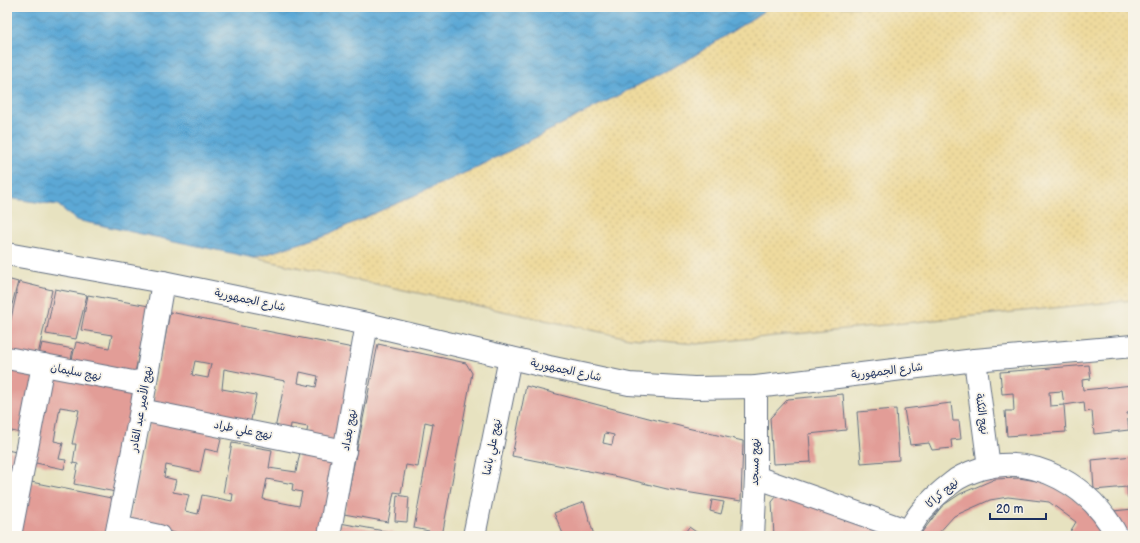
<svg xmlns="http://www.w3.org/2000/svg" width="1140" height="543" viewBox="0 0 1140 543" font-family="'Balsamiq Sans','Playpen Sans Arabic',sans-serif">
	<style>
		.sand { fill: url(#sand-dots); stroke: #84847e }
		.water { fill: url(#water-waves); stroke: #3c6c9a }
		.building { fill: #e29d97; fill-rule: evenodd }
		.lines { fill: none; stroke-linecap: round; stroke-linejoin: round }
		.minor-casing { stroke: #626e80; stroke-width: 24 }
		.minor { stroke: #fff; stroke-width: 22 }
		.labels { text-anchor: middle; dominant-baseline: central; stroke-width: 3.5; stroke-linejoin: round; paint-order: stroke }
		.street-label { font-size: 11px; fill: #1b2f5e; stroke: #f7f3e8 }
	</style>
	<defs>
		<pattern id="sand-dots" width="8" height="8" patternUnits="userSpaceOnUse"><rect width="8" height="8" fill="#eeda9e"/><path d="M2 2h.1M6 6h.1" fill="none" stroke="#ccbb8a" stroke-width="1.8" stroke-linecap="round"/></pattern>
		<pattern id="water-waves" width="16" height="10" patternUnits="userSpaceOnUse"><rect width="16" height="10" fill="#5ca8d5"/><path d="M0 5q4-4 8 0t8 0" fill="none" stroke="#4b89b0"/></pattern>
	</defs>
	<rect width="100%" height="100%" fill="#f7f3e8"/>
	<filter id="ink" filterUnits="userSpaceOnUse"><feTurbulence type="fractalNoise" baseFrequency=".025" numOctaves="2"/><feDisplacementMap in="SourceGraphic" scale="8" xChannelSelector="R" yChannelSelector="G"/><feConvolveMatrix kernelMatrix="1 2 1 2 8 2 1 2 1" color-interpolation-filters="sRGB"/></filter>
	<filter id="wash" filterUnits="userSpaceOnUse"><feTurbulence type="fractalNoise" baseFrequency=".012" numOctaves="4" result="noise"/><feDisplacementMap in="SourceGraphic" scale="16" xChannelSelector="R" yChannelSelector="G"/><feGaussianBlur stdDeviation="0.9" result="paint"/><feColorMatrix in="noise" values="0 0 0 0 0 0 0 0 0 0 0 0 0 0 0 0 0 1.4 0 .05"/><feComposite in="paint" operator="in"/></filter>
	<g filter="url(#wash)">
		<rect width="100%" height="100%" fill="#e7e2c0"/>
		<polygon class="sand" points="770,7 1133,7 1133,300 696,344 629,338 254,258 326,235 480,166 689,59"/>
		<polygon class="water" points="7,7 770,7 689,59 480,166 326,235 254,258 76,220 58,205 7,198"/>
		<g id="blocks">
			<g class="building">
				<polygon points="7,279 18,282 8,319 7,319"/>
				<polygon points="19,282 52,290 36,364 7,358 7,337"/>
				<polygon points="55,289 87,295 76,339 46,334"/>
				<polygon points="88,295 149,306 133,382 69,373 76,342 109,348 112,335 81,330"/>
				<path d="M170 312 353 348 340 447 304 443 308 427 291 424 290 432 275 429 285 381 224 369 222 389 256 395 250 425 152 407ZM195 361 211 364 208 378 192 375ZM300 372 318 376 316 387 298 383Z"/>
				<polygon points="42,343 73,349 69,371 37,364"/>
				<polygon points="378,344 466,363 472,373 442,536 428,536 429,531 414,528 433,424 425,422 418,467 406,465 401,493 394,492 388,522 344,514"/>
				<path d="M1089 365 1091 379 1082 380 1083 390 1133 385V412L1127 413 1129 430 1094 434 1092 411 1085 412 1084 402 1064 405 1066 432 1007 436 1005 411H1014L1013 393 1002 394 1000 372ZM1062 391 1064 405 1050 406 1049 392Z"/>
				<polygon points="7,366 37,371 25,434 7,430"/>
				<polygon points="47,373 138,389 121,493 74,484 78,464 73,463 76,444 72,444 79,410 60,407 54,441 63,443 59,459 66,460 64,469 31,462"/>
				<path d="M526 386 683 427 743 441 741 501 667 489 619 477 512 456ZM605 433 614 435 612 445 603 443Z"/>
				<polygon points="843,394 846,430 809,434 811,462 773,464 770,418 788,399"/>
				<polygon points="951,403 953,421 959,421 961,439 951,440 952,448 932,450 929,443 910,445 904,409"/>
				<polygon points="896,409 899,460 861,463 857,412"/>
				<path d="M150 420 222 435 218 452 205 449 200 472 166 465 164 477 176 480 173 492 189 495 185 511 198 514 202 495 232 501 233 494 223 493 232 443 272 450 269 468 296 472 300 452 336 460 321 536H189L129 523ZM267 479 293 484 292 490 302 492 299 506 263 499Z"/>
				<polygon points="7,450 16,452 13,470 7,469"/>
				<polygon points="1133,456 1133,498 1128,498 1127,487 1094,490 1092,460"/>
				<polygon points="1019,478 1043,482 1068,494 1089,511 1105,536 1075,536 1070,532 1076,522 1049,502 1008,497 990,500 954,516 936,536 919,536 942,506 960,494 995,479"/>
				<polygon points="26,481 116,499 109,536 15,536"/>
				<polygon points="781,491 905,536 774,536 772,502"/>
				<polygon points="397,495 409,497 407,522 395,521"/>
				<polygon points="712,500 724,502 721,514 710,511"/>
				<polygon points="584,502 593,532 597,536 564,536 554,513"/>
				<polygon points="1133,509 1133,536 1123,536 1113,511"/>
				<polygon points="340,523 406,535 406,536 338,536"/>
				<polygon points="689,527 702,536 682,536"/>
			</g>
		</g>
	</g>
	<g filter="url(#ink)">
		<use href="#blocks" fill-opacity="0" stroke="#626e80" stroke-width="1"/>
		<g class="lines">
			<defs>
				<g id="minor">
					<polyline points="7,254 163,282 367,324 549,367 629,384 694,388 756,387 975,360 1133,346"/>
					<polyline points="7,358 133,382 146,380"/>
					<polyline points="975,360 989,467"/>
					<polyline points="141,410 345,451"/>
					<path d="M756 477 903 529C905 529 907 529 909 528 913 525 916 518 920 513 929 502 941 491 953 482 960 476 971 472 980 469 1035 453 1092 487 1117 536"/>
					<polyline points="118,527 159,536"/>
					<polyline points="10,536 43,365"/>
					<polyline points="116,536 141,410 163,282"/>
					<polyline points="329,536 367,324"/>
					<polyline points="474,536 510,358"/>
					<polyline points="753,536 756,477 756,387"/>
				</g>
			</defs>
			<use href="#minor" class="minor-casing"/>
			<use href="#minor" class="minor"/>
		</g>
	</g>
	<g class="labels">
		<g class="street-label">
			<text transform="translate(250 300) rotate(12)">شارع الجمهورية</text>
			<text transform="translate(566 370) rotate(12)">شارع الجمهورية</text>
			<text transform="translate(887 371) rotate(-7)">شارع الجمهورية</text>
			<text transform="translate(76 372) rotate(11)">نهج سليمان</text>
			<text transform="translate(141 409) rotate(-80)">نهج الأمير عبد القادر</text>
			<text transform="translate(982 414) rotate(82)">نهج الثكنة</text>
			<text transform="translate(243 430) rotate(11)">نهج علي طراد</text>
			<text transform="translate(349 430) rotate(-80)">نهج بغداد</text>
			<text transform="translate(492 447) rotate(-79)">نهج علي باشا</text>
			<text transform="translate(755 462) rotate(-89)">نهج مسجد</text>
			<text transform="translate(942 493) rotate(-41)">نهج كراكا</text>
		</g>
	</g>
	<rect width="1140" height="543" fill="none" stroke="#f7f3e8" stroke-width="24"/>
	<path d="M990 513v6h56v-6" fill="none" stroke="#1b2f5e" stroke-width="2"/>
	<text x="996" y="513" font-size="12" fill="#1b2f5e" stroke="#f7f3e8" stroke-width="3" paint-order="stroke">20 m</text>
</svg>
